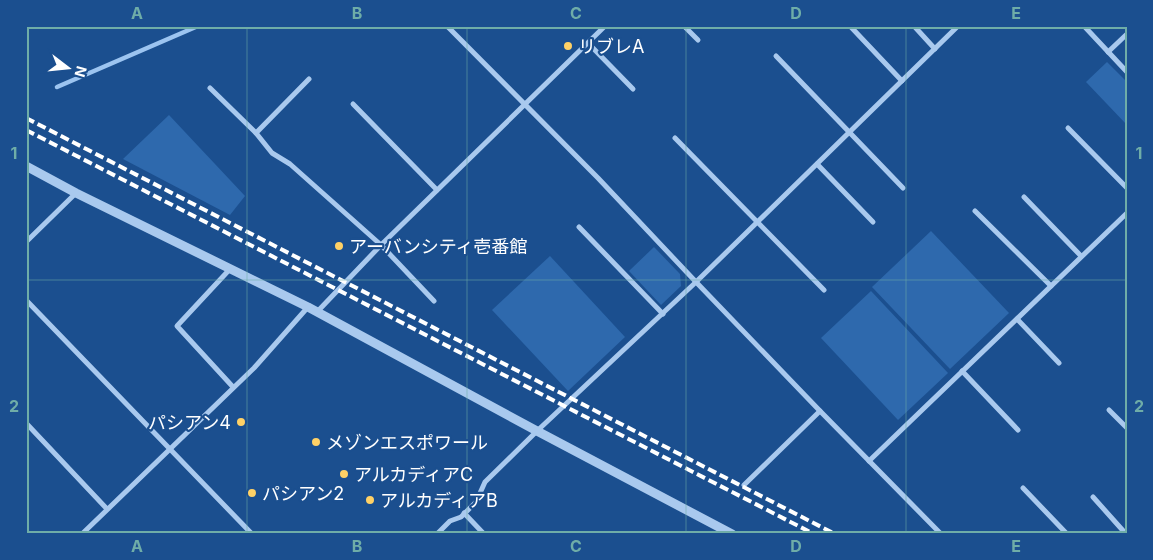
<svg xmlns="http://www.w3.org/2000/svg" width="1153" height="560" viewBox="0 0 1153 560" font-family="Inter,'Noto Sans JP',sans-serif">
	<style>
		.green { fill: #2e69ad }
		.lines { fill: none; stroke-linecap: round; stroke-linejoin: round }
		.stream { stroke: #9cc4f0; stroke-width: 4.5 }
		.minor { stroke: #a9c9ee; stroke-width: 5 }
		.tertiary { stroke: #a9c9ee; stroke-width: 9 }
		.rail { stroke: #fff; stroke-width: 4; stroke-dasharray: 9 4; stroke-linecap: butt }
		.grid { fill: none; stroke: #6fada8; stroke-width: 1; stroke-opacity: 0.55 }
		.poi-dot { fill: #ffd166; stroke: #1b4f8f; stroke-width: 2 }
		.labels { text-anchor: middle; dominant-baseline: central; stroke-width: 4.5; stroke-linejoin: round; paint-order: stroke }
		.poi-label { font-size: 18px; fill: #fff; stroke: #1b4f8f; text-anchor: start }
		.neatline { fill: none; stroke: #6fada8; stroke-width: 2 }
		.grid-label { font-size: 16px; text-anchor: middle; font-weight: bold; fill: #6fada8 }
	</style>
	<rect width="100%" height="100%" fill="#1b4f8f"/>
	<g class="green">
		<polygon points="1107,62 1127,82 1127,125 1086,82"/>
		<polygon points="169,115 245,196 230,215 123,159"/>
		<polygon points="931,231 1009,313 950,369 872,287"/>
		<polygon points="654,247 680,274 681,286 661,305 629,271"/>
		<polygon points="550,256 625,337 568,391 492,310"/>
		<polygon points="871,291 948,373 898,420 821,338"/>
	</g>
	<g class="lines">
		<polyline class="stream" points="57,87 198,26"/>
		<g class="minor">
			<polyline points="447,26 598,178 696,282 958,26"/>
			<polyline points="684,26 698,40"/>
			<polyline points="850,26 902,81"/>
			<polyline points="914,26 935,49"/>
			<polyline points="1084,26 1127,72"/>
			<polyline points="588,43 633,89"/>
			<polyline points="1108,52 1127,34"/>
			<polyline points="776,56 903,188"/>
			<polyline points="210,88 256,133 272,153 290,164 381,245 434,301"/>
			<polyline points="353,104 437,190"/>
			<polyline points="1068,128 1127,188"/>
			<polyline points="256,133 309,79"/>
			<polyline points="675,138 824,290"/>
			<polyline points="817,164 873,222"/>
			<polyline points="1024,197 1081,256"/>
			<polyline points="975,211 1051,286"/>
			<polyline points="579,227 663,314"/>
			<polyline points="26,242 76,193"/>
			<polyline points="230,269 177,326 233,387"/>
			<polyline points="26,300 252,534"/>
			<polyline points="317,312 381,245 605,26"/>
			<polyline points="1017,319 1059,363"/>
			<polyline points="962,371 1018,430"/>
			<polyline points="1109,410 1127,428"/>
			<polyline points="26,423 107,509"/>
			<polyline points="869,461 1127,213"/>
			<polyline points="744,485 820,411"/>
			<polyline points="1023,488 1067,534"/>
			<polyline points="1093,497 1126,534"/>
			<polyline points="464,513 484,534"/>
			<polyline points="82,534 254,368 308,307"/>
			<polyline points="437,534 450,521 461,517 476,502 485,482 537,431 696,282 820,411 941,534"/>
		</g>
		<polyline class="tertiary" points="26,166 76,193 308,307 537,431 732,534"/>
		<g class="rail">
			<polyline points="26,118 835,534"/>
			<polyline points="26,130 814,534"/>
		</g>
	</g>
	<path class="grid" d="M247 26V534M467 26V534M686 26V534M906 26V534M26 280H1127"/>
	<g class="poi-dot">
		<circle cx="568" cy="46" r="5"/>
		<circle cx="339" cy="246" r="5"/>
		<circle cx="241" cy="422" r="5"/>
		<circle cx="316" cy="442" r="5"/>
		<circle cx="344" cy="474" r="5"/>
		<circle cx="252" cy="493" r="5"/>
		<circle cx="370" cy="500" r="5"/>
	</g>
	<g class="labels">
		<g class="poi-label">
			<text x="578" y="46">リブレA</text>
			<text x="349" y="246">アーバンシティ壱番館</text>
			<text x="231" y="422" text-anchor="end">パシアン4</text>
			<text x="326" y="442">メゾンエスポワール</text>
			<text x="354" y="474">アルカディアC</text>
			<text x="262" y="493">パシアン2</text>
			<text x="380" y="500">アルカディアB</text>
		</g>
	</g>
	<rect width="1153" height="560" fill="none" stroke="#1b4f8f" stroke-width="55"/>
	<g transform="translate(68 68) rotate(106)" stroke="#1b4f8f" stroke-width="4" paint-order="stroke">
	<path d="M0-4L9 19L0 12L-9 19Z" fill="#ffffff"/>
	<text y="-8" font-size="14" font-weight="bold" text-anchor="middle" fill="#ffffff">N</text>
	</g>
	<rect x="28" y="28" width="1098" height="504" class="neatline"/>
	<g class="grid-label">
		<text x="137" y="19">A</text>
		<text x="357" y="19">B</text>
		<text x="576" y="19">C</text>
		<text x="796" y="19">D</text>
		<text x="1016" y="19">E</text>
		<text x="14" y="159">1</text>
		<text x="1139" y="159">1</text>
		<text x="14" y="412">2</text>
		<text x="1139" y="412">2</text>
		<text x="137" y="552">A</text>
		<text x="357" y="552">B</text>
		<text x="576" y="552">C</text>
		<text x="796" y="552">D</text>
		<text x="1016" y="552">E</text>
	</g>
</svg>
